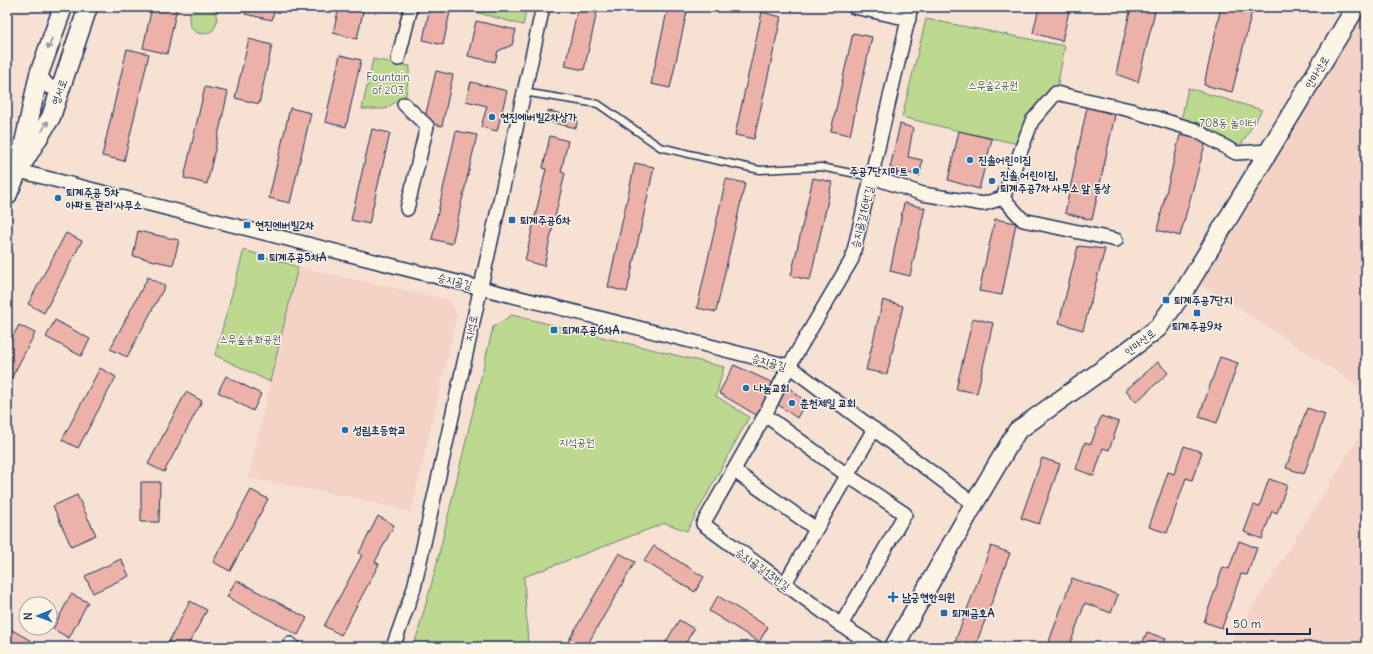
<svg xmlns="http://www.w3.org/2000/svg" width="1373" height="654" viewBox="0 0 1373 654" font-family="Delius,'Poor Story',sans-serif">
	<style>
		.built { fill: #f4d3c6 }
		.green { fill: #bdd88f; stroke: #6c8476 }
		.building { fill: #ecb2a9; stroke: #1b2f5e }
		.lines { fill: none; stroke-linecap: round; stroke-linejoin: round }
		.lane-casing { stroke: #1b2f5e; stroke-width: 9 }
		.street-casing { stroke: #1b2f5e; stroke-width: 16 }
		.secondary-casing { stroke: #1b2f5e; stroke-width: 21 }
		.lane { stroke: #fcf5e5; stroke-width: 6 }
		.street { stroke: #fcf5e5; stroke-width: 13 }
		.secondary { stroke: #fcf5e5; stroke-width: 18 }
		.oneway { stroke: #8c92a2 }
		.poi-dot { fill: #1f6fb2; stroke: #fcf5e5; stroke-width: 1.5 }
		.labels { text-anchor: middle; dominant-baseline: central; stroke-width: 3; stroke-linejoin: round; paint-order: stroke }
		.street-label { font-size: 11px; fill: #1b2f5e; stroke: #fcf5e5 }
		.park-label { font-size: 11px; fill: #44596a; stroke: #fcf5e5 }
		.poi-label { font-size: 11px; font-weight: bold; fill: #1b2f5e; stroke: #fcf5e5; text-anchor: start }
	</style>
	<rect width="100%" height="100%" fill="#f7e1d3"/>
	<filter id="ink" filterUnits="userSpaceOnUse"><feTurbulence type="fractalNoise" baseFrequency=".025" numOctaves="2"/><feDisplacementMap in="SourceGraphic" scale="8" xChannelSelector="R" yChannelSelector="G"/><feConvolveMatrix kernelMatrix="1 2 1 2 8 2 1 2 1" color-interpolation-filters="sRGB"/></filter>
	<g filter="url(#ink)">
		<g class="built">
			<polygon points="1356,7 1366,7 1366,391 1192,278"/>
			<polygon points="298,267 450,300 457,315 411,512 350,497 248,478"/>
			<polygon points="1366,426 1366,647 1230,647 1232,640"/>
		</g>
		<g class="green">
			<circle cx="203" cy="20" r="14"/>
			<polygon points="464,7 527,7 523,25 464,9"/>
			<polygon points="926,19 1065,46 1056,93 1023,145 959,131 902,117"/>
			<polygon points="373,59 410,66 406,95 385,109 362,109"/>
			<polygon points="1188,88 1262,110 1236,153 1180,125"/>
			<polygon points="244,250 298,267 270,382 215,355"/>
			<polygon points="512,315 724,367 716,396 749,417 687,531 665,523 524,577 528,647 411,647 416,639 434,575 493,327"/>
		</g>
		<g class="building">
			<polygon points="152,7 177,7 167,54 143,48"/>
			<polygon points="247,7 275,7 272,20 245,14"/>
			<polygon points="339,7 364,7 357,39 333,33"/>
			<polygon points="430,7 451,7 443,45 423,40"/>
			<polygon points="578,7 598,7 584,70 565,66"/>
			<polygon points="668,7 688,7 670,88 651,84"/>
			<polygon points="1039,7 1070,7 1062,41 1033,33"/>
			<polygon points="1131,7 1156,7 1138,82 1116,74"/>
			<polygon points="1221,7 1253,7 1232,92 1204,85"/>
			<polygon points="762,12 781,17 754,139 735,135"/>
			<polygon points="476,21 516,30 512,45 498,51 495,62 468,56"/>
			<polygon points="853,33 872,37 850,135 831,131"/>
			<polygon points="249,39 272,45 259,104 235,98"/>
			<polygon points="127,49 149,54 124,161 102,156"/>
			<polygon points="340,55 361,60 346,127 325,122"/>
			<polygon points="436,71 453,75 442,126 424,122"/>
			<polygon points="471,82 507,91 497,131 481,127 487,106 466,101"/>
			<polygon points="205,87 228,92 207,184 184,178"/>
			<polygon points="1087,107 1115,115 1092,220 1065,213"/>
			<polygon points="290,108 311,113 290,203 269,198"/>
			<polygon points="548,111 578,117 576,128 546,121"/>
			<polygon points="900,124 913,128 908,157 922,160 920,176 890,168"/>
			<polygon points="372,129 390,133 369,224 351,220"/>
			<polygon points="456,131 477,135 452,244 432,239"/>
			<polygon points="959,131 992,139 979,189 948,180"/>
			<polygon points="1180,135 1206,141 1180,236 1157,230"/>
			<polygon points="550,136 568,141 561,172 565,173 544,266 525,261 546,169 543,168"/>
			<polygon points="635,163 654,167 627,292 608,287"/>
			<polygon points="813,178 832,182 810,280 791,276"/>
			<polygon points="726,179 745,183 716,312 697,308"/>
			<polygon points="904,203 925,208 910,276 890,271"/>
			<polygon points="995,219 1016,223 1002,295 979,291"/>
			<polygon points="138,231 179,240 173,265 133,256"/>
			<polygon points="66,233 82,241 44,313 28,304"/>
			<polygon points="1078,246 1105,249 1083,330 1059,323"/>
			<polygon points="148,277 165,286 127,357 110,349"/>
			<polygon points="883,300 903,306 887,374 866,370"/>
			<polygon points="973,318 993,323 977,393 956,389"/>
			<polygon points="55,320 90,339 81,356 46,337"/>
			<polygon points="19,325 35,333 7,387 7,347"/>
			<polygon points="1220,357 1238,363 1217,423 1199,417"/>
			<polygon points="1158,362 1168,373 1136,402 1126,390"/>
			<polygon points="734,365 773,383 758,416 719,393"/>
			<polygon points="100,368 116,377 78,448 62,440"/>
			<polygon points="226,376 261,394 253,411 218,392"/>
			<polygon points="788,387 806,402 797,418 777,404"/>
			<polygon points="186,392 202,401 164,472 148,464"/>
			<polygon points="1307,408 1325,414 1304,474 1286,468"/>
			<polygon points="1101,416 1119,422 1109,450 1103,448 1094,476 1076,469 1085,442 1091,444"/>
			<polygon points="1184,446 1202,452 1192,480 1186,478 1167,533 1149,527 1168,472 1174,474"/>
			<polygon points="1042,458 1060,464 1039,524 1021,518"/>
			<polygon points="1269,479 1287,485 1277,513 1272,511 1262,539 1244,532 1254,505 1259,507"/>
			<polygon points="141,482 160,482 159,522 141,522"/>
			<polygon points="251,490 268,499 230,571 213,562"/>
			<polygon points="77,495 96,535 71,546 53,506"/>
			<polygon points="378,516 394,525 375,562 379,564 341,635 324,626 362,555 359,553"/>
			<polygon points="1239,541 1257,548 1247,575 1241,574 1222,628 1204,622 1223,567 1229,569"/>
			<polygon points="654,546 704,577 695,592 644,561"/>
			<polygon points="991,546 1010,553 975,647 953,647"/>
			<polygon points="619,553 635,562 586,647 565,647"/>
			<polygon points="121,559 129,576 93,593 85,576"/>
			<polygon points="1072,578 1118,595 1111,613 1085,603 1069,647 1047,647"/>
			<polygon points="236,580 307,618 298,635 227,597"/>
			<polygon points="71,594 88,602 69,638 53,629"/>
			<polygon points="718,596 768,627 759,642 709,611"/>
			<polygon points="190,601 207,610 187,647 166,647"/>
			<polygon points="679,620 694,629 683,647 663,647"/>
			<polygon points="7,627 40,646 39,647 7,647"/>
			<polygon points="1147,632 1166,639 1163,647 1141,647"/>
		</g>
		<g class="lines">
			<defs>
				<polyline id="lane" points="523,92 598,104 660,147 706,158 760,170 821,167 872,177"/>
				<g id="street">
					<polyline points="854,7 909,19"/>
					<polyline points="398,59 411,7"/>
					<polyline points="39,74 49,87 55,87 62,83"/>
					<polyline points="404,104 427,126 407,209"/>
					<polyline points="7,168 789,366 974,504"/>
					<polyline points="872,177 923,194 983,204 1003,198 1023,220 1116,240"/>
					<polyline points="1003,198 1032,121 1056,93 1130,110 1195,130 1236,153 1269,151"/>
					<polyline points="765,415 847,475 905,514 841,625"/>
					<polyline points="733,470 816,529"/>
					<polyline points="784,585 874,429"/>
					<polyline points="290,644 293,647"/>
					<polyline points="393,647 414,588 543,7"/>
					<polyline points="876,647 841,625 703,524 765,415 789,366 852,259 911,7"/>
				</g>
				<g id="secondary">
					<polyline points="21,157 39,74 63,7"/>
					<polyline points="7,196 18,171 51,117 88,7"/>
					<polyline points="894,647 974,504 1017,431 1113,362 1158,328 1186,288 1356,7"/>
				</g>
			</defs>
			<use href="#lane" class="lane-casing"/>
			<use href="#street" class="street-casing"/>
			<use href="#secondary" class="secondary-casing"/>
			<use href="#lane" class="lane"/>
			<use href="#street" class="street"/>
			<use href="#secondary" class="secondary"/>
		</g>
		<defs><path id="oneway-shaft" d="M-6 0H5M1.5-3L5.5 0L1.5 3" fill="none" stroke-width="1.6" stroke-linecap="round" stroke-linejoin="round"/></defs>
		<g class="oneway">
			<use href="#oneway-shaft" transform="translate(50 44) rotate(110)"/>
			<use href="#oneway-shaft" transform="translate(45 126) rotate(-59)"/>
		</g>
	</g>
	<g class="poi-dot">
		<circle cx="492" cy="117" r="4"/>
		<circle cx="970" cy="160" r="4"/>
		<circle cx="916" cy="171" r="4"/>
		<circle cx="992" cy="181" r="4"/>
		<circle cx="58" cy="198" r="4"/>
		<rect x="508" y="216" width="8" height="8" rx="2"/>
		<rect x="243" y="221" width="8" height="8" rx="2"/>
		<rect x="257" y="253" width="8" height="8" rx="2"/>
		<rect x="1162" y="296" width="8" height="8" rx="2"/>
		<rect x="1193" y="309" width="8" height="8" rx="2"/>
		<rect x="550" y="326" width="8" height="8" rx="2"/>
		<circle cx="746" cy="388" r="4"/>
		<circle cx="792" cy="403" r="4"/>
		<circle cx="345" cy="430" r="4"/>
		<path d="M891 591h4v4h4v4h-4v4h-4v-4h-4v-4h4z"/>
		<rect x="940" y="609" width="8" height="8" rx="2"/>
	</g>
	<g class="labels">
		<g class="street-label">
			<text transform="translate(1317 72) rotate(-59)">안마산로</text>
			<text transform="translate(59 92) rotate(-71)">영서로</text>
			<text transform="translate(862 217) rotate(-76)">승지골길16번길</text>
			<text transform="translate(455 281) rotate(14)">승지골길</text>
			<text transform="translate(471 328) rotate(-78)">지석로</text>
			<text transform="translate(1140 342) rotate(-38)">안마산로</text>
			<text transform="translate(769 362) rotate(16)">승지골길</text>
			<text transform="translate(763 569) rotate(36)">승지골길13번길</text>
		</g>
		<g class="park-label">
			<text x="388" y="77">Fountain<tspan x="388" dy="13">of 203</tspan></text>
			<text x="993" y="85">스무숲2공원</text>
			<text x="1228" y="123">708동 놀이터</text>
			<text x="250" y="339">스무숲송화공원</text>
			<text x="577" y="442">지석공원</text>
		</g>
		<g class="poi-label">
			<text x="500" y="117">현진에버빌2차상가</text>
			<text x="978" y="160">진솔어린이집</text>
			<text x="908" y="171" text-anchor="end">주공7단지마트</text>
			<text x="1000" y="175">진솔 어린이집,<tspan x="1000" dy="13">퇴계주공7차 사무소 앞 동상</tspan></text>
			<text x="66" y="192">퇴계주공 5차<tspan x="66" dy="13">아파트 관리 사무소</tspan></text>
			<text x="520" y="220">퇴계주공6차</text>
			<text x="255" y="225">현진에버빌2차</text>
			<text x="269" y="257">퇴계주공5차A</text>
			<text x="1174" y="300">퇴계주공7단지</text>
			<text x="1197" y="326" text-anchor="middle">퇴계주공9차</text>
			<text x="562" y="330">퇴계주공6차A</text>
			<text x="754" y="388">나눔교회</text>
			<text x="800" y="403">춘천제일 교회</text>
			<text x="353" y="430">성림초등학교</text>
			<text x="902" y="597">남궁현한의원</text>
			<text x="952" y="613">퇴계금호A</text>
		</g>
	</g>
	<rect width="1373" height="654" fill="none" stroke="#fcf5e5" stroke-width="24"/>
	<rect x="12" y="12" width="1349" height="630" fill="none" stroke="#1b2f5e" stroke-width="1.5" filter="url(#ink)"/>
	<g transform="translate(38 616) rotate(269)"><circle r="19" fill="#fcf5e5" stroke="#a2a6af"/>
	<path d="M0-3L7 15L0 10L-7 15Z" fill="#1f6fb2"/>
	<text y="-6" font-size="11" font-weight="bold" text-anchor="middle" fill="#1b2f5e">N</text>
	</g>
	<path d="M1227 628v6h83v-6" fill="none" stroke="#1b2f5e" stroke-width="2"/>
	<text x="1233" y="628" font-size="12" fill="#1b2f5e" stroke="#fcf5e5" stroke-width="3" paint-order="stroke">50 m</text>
</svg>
